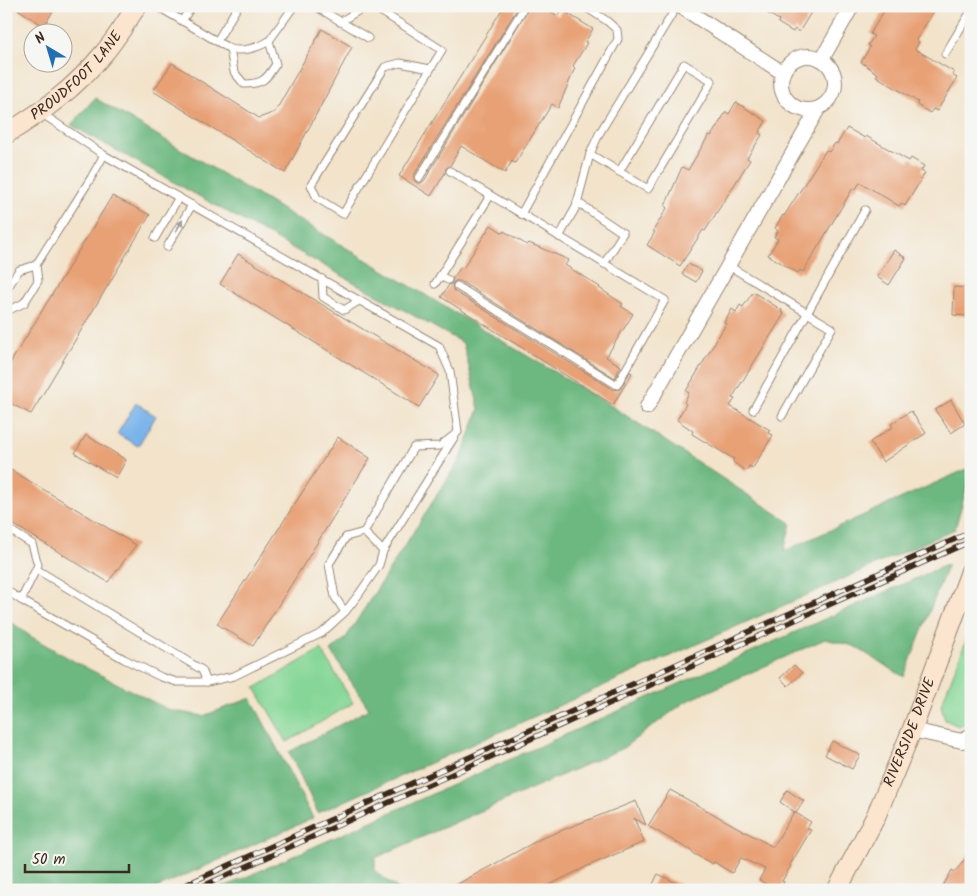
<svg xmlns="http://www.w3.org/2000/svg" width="977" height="896" viewBox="0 0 977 896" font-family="Kalam,sans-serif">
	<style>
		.green { fill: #86d797; stroke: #60805a }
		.forest { fill: #6cb880; stroke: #54714f }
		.water { fill: #79b3ea; stroke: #5a6e84 }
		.building { fill: #e8a074 }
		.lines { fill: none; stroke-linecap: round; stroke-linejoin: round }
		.lane-casing { stroke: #968674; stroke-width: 9 }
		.street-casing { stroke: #968674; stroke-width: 16 }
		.secondary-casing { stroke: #968674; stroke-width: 21 }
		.lane { stroke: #fff; stroke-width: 7 }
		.street { stroke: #fff; stroke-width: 14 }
		.secondary { stroke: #fce5cf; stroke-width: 19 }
		.rail-casing { stroke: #3b2a1e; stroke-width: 5.5 }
		.rail { stroke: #f6f6f2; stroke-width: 4; stroke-dasharray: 11; stroke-linecap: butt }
		.oneway { fill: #a79f9a }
		.labels { text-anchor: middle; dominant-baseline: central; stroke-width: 4.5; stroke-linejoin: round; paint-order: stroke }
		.street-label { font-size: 15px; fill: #3b2a1e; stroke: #f6f6f2 }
	</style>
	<rect width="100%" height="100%" fill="#f6f6f2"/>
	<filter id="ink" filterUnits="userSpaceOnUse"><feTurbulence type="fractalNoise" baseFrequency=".02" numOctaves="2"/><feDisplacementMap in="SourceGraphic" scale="10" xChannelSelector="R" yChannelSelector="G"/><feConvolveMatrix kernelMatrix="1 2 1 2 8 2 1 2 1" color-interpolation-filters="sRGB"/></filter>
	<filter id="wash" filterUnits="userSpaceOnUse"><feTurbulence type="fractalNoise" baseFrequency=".0096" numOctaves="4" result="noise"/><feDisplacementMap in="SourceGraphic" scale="20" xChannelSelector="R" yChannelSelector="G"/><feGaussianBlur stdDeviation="1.12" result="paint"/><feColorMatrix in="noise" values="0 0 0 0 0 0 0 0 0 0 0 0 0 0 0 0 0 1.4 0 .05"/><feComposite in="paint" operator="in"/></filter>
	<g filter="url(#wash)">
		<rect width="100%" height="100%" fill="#f2e3ca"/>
		<g class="green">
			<polygon points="971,628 971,720 959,726 945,720 941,705"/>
			<polygon points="321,649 353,703 287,742 255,688"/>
		</g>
		<g class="forest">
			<polygon points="95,98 613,407 791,523 784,551 971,467 971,472 955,529 318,813 289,752 369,709 331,651 345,639 462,456 479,409 463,343 71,125"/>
			<polygon points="948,564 904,677 854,646 825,639 685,702 623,748 375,858 375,872 400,890 217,890"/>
			<polygon points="6,618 30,636 79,664 169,710 203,716 251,698 313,818 152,890 6,890"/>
		</g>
		<polygon class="water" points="136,403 156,416 138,446 117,434"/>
		<g id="blocks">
			<g class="building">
				<polygon points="13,6 56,6 44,26"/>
				<polygon points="504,6 519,6 414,175 414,180 417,183 421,183 424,181 530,6 542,6 558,16 562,10 593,29 585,42 587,43 573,66 575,68 558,108 552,104 515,163 512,161 505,173 461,146 450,166 446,168 445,173 431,196 399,176"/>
				<polygon points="755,6 815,6 799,32 795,29 793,32 778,23 779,20"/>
				<polygon points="887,6 937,6 916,40 919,42 915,49 954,72 952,75 957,78 937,111 933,109 930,113 917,105 918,102 876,76 878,74 861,62 870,47 868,45 874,36 870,34"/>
				<polygon points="322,29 352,47 285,173 153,91 172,63 259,118 275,112"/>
				<polygon points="736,102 766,121 759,133 762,135 747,158 750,160 705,231 703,230 680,266 647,245 655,232 653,231 667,208 665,206 682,167 688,170 709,135 711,136 726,112 729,114"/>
				<polygon points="847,128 865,138 866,136 909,161 911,158 924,166 921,171 925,173 905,206 901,203 899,206 860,182 856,189 853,188 803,272 800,270 798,273 768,255 778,239 774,237 778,231 775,228 783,215 784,216 826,150 829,152 835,143 837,144"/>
				<polygon points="112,196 150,215 31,414 6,401 6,370"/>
				<polygon points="491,225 503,233 504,231 527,245 529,243 569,260 565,265 600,287 599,288 623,304 621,306 633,314 606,357 621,366 615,378 460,281 455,281 452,285 454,291 614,390 620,389 630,372 632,373 613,405 441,297 449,285 452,283 453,278 461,267 463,268"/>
				<polygon points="894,250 906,258 889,285 877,277"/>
				<polygon points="238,254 439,375 419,407 220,284"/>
				<polygon points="688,264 702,271 696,282 682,274"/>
				<polygon points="954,287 970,288 969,316 953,315"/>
				<polygon points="753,292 782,310 781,312 784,314 732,398 735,399 730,406 770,430 768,433 773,435 753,468 749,466 746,471 733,462 734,459 692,434 693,431 677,420 686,404 684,402 689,393 686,391 726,324 724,323 732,309 736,312 740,305 743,307"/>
				<polygon points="951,400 965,424 951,433 935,410"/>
				<polygon points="911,411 926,433 883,462 870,442 893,427 891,424"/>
				<polygon points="86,435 126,460 116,478 75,453"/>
				<polygon points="338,437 370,458 253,646 217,624"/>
				<polygon points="6,467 136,545 108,582 6,520"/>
				<polygon points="794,665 802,673 788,686 780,678"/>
				<polygon points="832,741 860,755 852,769 825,755"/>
				<polygon points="670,790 773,847 794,812 811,822 807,828 811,830 790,865 791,866 782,881 784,882 780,890 776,890 759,880 765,869 741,858 732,873 714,862 713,864 692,853 693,852 648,826"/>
				<polygon points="787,790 804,801 796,813 780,802"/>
				<polygon points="636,801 646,825 634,818 644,842 588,866 539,890 447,890 540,839"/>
				<polygon points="971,851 971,890 949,890 943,886 952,870 955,872"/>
				<polygon points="658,874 691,890 650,890"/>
			</g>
		</g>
	</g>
	<g filter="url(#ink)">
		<use href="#blocks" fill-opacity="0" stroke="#968674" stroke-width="1"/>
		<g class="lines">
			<defs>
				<g id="lane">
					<path d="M157 6 230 49C242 52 258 48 269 41L294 6"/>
					<polyline points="315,6 368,38"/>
					<polyline points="182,21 192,6"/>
					<polyline points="340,22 364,7 374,7 442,50 343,214 317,198 311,185 385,67 400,63 430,69"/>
					<polyline points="217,41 238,6"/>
					<path d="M230 49 234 72 244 84C262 84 266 80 276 64L269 41"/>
					<polyline points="945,54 971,11"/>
					<polyline points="41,113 104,155 439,346 450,371 458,432 440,446 414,447 364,532"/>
					<polyline points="590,154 648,189 712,81 684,64 619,172"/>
					<polyline points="450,171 665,300 617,385 457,286"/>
					<polyline points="419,178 525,6"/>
					<polyline points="577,202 623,233 604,264"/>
					<polyline points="521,214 618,39 617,30 607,21 584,6"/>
					<polyline points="559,237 576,207 590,154 599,134 677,6"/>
					<polyline points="155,238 179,197"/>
					<polyline points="167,247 192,205"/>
					<polyline points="729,266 832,328 782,416"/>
					<polyline points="440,276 448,280"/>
					<polyline points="322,279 323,297 344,310 359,301"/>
					<polyline points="435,284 490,196"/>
					<polyline points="6,290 19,270 36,265"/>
					<polyline points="6,299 9,310"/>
					<polyline points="6,314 9,310 24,303 38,281 36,265 91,178 104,155"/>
					<polyline points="753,410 865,210"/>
					<polyline points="6,531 13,532 32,544 38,565 21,600"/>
					<polyline points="383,551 455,436"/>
					<polyline points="36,569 202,670 207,682"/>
					<polyline points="6,590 21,600 124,659 161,677 177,682 207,682 234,676 322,633 345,612 359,594 379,565 383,551 364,532 346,537 329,564 335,597 345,612"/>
				</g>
				<g id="street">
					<polyline points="680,6 783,73"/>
					<circle cx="808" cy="83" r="27"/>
					<polyline points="822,59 852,6"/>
					<polyline points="647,407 818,109"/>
					<polyline points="912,730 962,741 971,735"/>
				</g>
				<g id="secondary">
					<path id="s1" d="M6 134C44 111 75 88 104 53 116 39 126 22 137 6"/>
					<path id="s2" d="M837 890 875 818 912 730 971 570"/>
				</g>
			</defs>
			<use href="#lane" class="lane-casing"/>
			<use href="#street" class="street-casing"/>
			<use href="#secondary" class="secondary-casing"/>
			<use href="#lane" class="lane"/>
			<use href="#street" class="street"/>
			<use href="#secondary" class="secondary"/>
			<defs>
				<g id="rail">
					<polyline points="174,890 971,532"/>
					<polyline points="194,890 971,541"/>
				</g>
			</defs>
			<use href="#rail" class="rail-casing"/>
			<use href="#rail" class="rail"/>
		</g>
		<defs><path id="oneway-solid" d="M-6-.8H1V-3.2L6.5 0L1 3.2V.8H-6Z" transform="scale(1.25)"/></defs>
		<use class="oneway" href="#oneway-solid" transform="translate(179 226) rotate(-60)"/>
	</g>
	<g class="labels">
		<g class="street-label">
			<text stroke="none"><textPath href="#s1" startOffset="92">PROUDFOOT LANE</textPath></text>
			<text stroke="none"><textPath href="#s2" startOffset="174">RIVERSIDE DRIVE</textPath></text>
		</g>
	</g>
	<rect width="977" height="896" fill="none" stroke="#f6f6f2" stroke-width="25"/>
	<g transform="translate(48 48) rotate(322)"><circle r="24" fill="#f6f6f2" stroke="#aba49d"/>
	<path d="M0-4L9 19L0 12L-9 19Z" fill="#1f6fb2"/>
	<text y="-8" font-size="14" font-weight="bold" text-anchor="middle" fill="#3b2a1e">N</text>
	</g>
	<path d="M25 864v8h104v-8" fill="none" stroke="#3b2a1e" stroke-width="2.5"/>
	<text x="32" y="864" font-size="15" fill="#3b2a1e" stroke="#f6f6f2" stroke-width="4" paint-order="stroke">50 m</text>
</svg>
